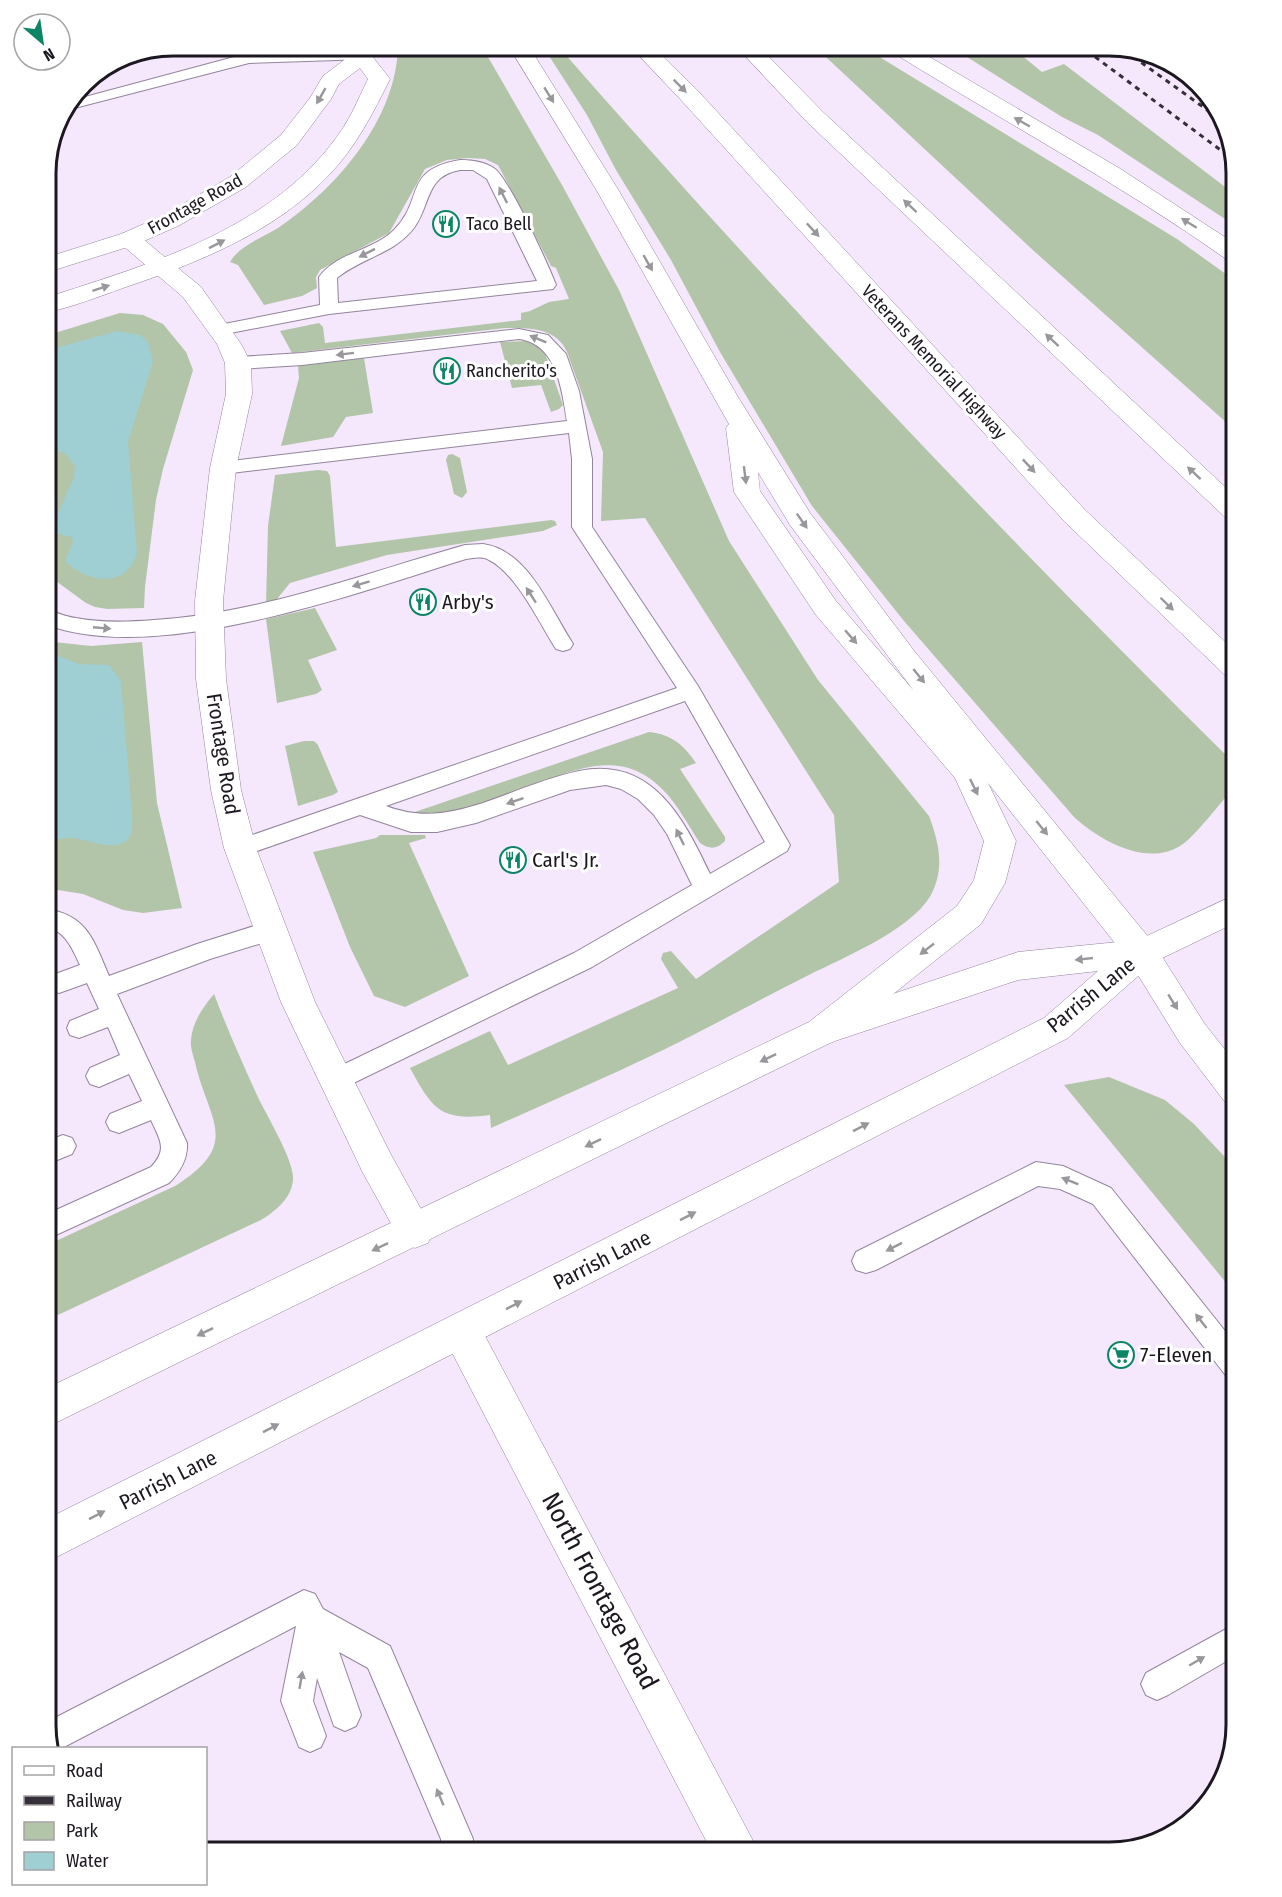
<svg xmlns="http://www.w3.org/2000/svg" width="1282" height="1897" viewBox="0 0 1282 1897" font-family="'Fira Sans Condensed',sans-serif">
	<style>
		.green { fill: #b2c5a9 }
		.water { fill: #9fced3 }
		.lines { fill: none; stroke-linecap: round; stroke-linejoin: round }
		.lane-casing { stroke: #93859c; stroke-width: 2 }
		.street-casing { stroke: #93859c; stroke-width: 1 }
		.secondary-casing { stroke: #93859c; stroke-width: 1 }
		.highway-casing { stroke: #93859c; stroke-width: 1 }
		.lane { fill: #fff; fill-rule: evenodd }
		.street { fill: #fff; fill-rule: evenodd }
		.secondary { fill: #fff; fill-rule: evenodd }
		.highway { fill: #fff; fill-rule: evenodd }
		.rail { stroke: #352f39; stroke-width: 3; stroke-dasharray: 5 5; stroke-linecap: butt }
		.oneway { fill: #99979b }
		.labels { text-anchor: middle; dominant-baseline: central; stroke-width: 6; stroke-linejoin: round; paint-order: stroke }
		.far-street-label { font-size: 18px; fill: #1d1820; stroke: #fff }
		.far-poi-label { font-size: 18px; fill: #1d1820; stroke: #fff; text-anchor: start }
		.poi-label { font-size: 21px; fill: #1d1820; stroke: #fff; text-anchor: start }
		.street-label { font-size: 21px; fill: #1d1820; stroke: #fff }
		.near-street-label { font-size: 26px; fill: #1d1820; stroke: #fff }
		.rim { fill: none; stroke: #1d1820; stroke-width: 3 }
	</style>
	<rect width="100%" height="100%" fill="#f5e8fd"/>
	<g class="green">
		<path d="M398 45H481L562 185 619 290 729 541 818 680 929 816C939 843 945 868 931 895 910 932 837 960 799 980 751 1004 705 1030 657 1053 603 1079 547 1103 491 1128L490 1115C440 1122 432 1108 410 1068L490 1031 508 1065 678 988 661 959 663 953 671 951 696 979 839 882 834 815 645 518 601 521 603 452 567 352C556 327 529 328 505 328L292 353 280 331 319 323 323 327 325 343 521 320V313L530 311 549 302 569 299 556 268 551 266 498 165 485 159 468 158 447 160 425 169 389 233 320 270 316 277 317 288 302 296 264 305 238 265 230 262C240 245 262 238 278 228 337 188 397 119 398 45Z"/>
		<path d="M542 45H557C775 294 1002 534 1237 766V789L1234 787C1222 801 1193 839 1180 846 1146 867 1099 840 1074 817L904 621 812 506 720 352 671 260 616 170 587 115Z"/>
		<polygon points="813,45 860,45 1177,239 1237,282 1237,432 1035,252"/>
		<polygon points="948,45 1009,45 1042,72 1064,64 1237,196 1237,227 1098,135 1062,117"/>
		<polygon points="120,313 143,315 163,324 186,352 193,370 163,469 156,500 145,587 144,608 107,609 95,607 86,603 45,573 45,550 49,541 45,541 45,508 54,490 45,489 45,336"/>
		<polygon points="527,341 538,344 545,353 563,405 559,409 551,412 541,385 512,388 500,342"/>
		<polygon points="364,358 373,413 346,417 333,437 281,446 299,378 298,366"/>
		<polygon points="452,454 460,458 467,492 462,498 454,494 446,460 448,455"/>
		<polygon points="318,470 327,471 330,476 336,547 551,520 555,521 557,525 543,531 387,555 290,583 277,599 266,604 268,526 275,475"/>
		<polygon points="315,608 337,650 308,660 322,690 316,694 277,703 266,619"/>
		<polygon points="45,641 91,646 142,642 157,803 182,908 143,913 123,910 83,894 45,888"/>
		<path d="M649 732C671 734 684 745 696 763L680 769 725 837V841C716 850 709 849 700 843 688 825 678 805 663 790 618 742 561 775 512 795 479 808 445 816 409 814Z"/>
		<polygon points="304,741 314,741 318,745 338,792 333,795 298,806 285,746"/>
		<polygon points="380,835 425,835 426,838 409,843 469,976 405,1007 374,996 350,947 313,852 376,838"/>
		<path d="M214 994C227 1028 241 1060 256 1093 264 1111 294 1160 293 1178 293 1197 276 1211 261 1220L45 1321V1246L175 1186C243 1143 208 1121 195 1062 193 1055 190 1047 191 1040 192 1023 203 1007 214 994Z"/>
		<polygon points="1109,1077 1165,1100 1194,1124 1237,1170 1237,1296 1064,1085"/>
	</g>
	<g class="water">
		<path d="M117 331 140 335 148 342 153 361 128 442 137 553C127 589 87 583 65 561L73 542 72 537 59 534 51 529 74 477 75 466 65 453 45 448V351Z"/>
		<path d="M45 655H56L79 664 109 665 121 681 132 814C132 820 133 828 131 833 123 856 89 840 74 838 65 837 54 840 45 841Z"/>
	</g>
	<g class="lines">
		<defs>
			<g id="lane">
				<polygon points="362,51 370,56 367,59 249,63 63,111 70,101 249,53"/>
				<path d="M460 160C472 160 486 162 495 169 510 181 548 264 556 285L553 289 329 314 220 335 214 334 211 330 214 326 320 305 319 277C337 252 373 251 394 230 425 199 402 170 460 160ZM460 170H473L487 179 537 281 338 303 337 278C361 258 394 254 414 228 431 205 425 176 460 170Z"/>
				<path d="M519 329 548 335 566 354 579 391 592 459V527L698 686 790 845 787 851 592 967 335 1092 326 1089 322 1081 326 1073 574 953 692 885 667 834 654 815 638 799 621 789 606 785 570 790 476 823 437 832H411L360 815 240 857 232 854 228 848 232 842 677 688 572 527V459L569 433 223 474 216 472 213 468 216 464 223 462 567 421C562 390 557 344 519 339L302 365 238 369 232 367 229 363 232 359 238 357 302 353ZM685 701 765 842 710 874C684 819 652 756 579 771 546 778 515 792 483 803 449 814 420 819 386 806Z"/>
				<path d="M483 544C527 550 549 606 570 639L573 644 570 649 563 651 556 649C540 624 516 573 489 560 482 556 474 558 466 559 356 593 156 667 45 624V609C56 612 65 617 76 618 101 623 128 622 154 620 262 613 362 574 465 545Z"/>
				<path d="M45 909C87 914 94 941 109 976L197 944 270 921 278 924 282 931 278 938 210 959 117 994 187 1143C188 1159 180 1172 169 1183L45 1240V1215L151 1167C168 1149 160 1140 151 1120L119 1133 110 1130 106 1122 110 1114 142 1101 129 1074 99 1087 90 1084 86 1076 90 1068 120 1055 108 1027 79 1038 70 1035 67 1028 70 1021 99 1009 87 983 59 993 50 990 47 983 50 976 80 965C72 948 65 930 45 927Z"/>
				<polygon points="63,1135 72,1138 76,1146 72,1154 45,1165 45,1142"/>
				<polygon points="1036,1162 1063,1166 1111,1188 1237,1346 1237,1381 1227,1377 1093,1204 1060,1189 1038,1186 876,1270 866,1273 856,1270 852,1261 856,1252"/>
				<polygon points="304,1590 315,1594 323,1609 390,1646 473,1839 472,1852 440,1852 441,1839 368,1668 339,1652 361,1715 356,1726 345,1731 334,1726 317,1678 313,1701 326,1736 321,1747 310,1752 299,1747 281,1701 296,1626 62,1748 51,1748 45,1723"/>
				<polygon points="1237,1623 1237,1655 1168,1695 1157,1700 1146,1695 1141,1684 1146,1673"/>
			</g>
			<g id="street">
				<polygon points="129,232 137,234 201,287 241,344 251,363 252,394 236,468 223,601 226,679 241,790 256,848 315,1002 389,1151 433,1231 428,1243 415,1248 402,1243 363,1173 281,1002 224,848 211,790 196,679 195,601 210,468 226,394 225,363 217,344 183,297 121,244 117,239 121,234"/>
				<polygon points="462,1314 476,1319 759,1852 712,1852 448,1345 443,1332 448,1319"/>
			</g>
			<g id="secondary">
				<path d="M353 45H373L372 56 390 79C373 113 356 147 329 175 274 233 197 263 123 288 98 297 72 307 45 313V298C153 263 277 228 343 128 353 113 360 95 368 79L360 68 339 84 331 99 297 145 246 187 178 226 137 244 45 273V258L121 234 162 216 230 177 281 135 310 98 323 76 352 54Z"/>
				<polygon points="1237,894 1237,922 1154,962 1068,1038 45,1563 45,1520 1044,1018 1098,971 1018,980 832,1042 45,1428 45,1389 809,1022 1018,952 1138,940"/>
			</g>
			<g id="highway">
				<path d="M508 45H528L619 191 738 397 810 513 915 652 1154 944 1204 1023 1237 1065V1106L1225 1102 1180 1043 1130 962 988 783 1016 841 1005 883 981 924 833 1042 821 1046 809 1042 804 1032 809 1022 957 906 974 880 984 841 955 778 816 615 734 492 726 428 729 424 597 191ZM758 472 790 525 914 691 836 601 760 491Z"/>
				<polygon points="629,45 651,45 697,90 1085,510 1237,653 1237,680 1227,677 1065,522 681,100"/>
				<polygon points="735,45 757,45 823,112 1237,498 1237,522 1227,519 807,122"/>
				<path d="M884 45H909L1119 168 1237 245V263L1229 261C1119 183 1001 120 887 49Z"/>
			</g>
		</defs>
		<use href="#lane" class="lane-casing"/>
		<use href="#street" class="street-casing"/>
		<use href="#secondary" class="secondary-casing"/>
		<use href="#highway" class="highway-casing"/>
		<use href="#lane" class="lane"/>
		<use href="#street" class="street"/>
		<use href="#secondary" class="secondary"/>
		<use href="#highway" class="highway"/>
		<g class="rail">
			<polyline points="1079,45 1234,160"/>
			<polyline points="1117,45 1224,122"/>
			<polyline points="1163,61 1197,85"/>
		</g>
	</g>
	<defs><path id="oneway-solid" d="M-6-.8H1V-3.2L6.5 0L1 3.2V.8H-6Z" transform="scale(1.5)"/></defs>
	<g class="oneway">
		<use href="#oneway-solid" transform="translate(680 86) rotate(45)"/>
		<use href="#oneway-solid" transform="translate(549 95) rotate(58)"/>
		<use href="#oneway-solid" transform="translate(321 96) rotate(120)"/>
		<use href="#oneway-solid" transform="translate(1022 122) rotate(-150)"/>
		<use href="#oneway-solid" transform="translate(503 195) rotate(-117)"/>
		<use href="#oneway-solid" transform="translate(910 206) rotate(-137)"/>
		<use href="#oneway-solid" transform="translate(1189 223) rotate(-148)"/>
		<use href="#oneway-solid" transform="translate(813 230) rotate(47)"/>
		<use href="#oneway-solid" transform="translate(217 244) rotate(-27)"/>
		<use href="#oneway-solid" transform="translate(367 253) rotate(153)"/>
		<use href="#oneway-solid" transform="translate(648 263) rotate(60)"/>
		<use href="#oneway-solid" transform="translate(101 288) rotate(-18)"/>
		<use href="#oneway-solid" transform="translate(538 339) rotate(-158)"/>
		<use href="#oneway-solid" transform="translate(1052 340) rotate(-137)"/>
		<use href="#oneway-solid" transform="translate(345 354) rotate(173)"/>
		<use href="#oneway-solid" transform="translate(1029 466) rotate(47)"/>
		<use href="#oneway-solid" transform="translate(1194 473) rotate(-137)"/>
		<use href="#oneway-solid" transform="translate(745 475) rotate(83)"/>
		<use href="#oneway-solid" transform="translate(802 521) rotate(55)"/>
		<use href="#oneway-solid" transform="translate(361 584) rotate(163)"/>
		<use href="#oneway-solid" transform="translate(531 595) rotate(-123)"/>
		<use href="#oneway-solid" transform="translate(1167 604) rotate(44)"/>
		<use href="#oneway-solid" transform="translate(102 628) rotate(5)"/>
		<use href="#oneway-solid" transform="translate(851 637) rotate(49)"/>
		<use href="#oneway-solid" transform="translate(919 676) rotate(51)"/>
		<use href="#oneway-solid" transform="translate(974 787) rotate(64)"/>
		<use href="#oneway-solid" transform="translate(515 801) rotate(161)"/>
		<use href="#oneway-solid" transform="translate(1042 828) rotate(51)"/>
		<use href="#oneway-solid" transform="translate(680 837) rotate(-116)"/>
		<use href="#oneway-solid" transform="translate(927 949) rotate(142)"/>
		<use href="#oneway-solid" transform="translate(1084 959) rotate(174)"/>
		<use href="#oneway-solid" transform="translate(1173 1002) rotate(58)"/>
		<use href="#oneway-solid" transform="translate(768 1058) rotate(154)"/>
		<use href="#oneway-solid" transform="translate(861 1127) rotate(-27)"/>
		<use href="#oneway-solid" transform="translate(593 1143) rotate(154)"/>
		<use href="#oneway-solid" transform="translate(1070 1181) rotate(-158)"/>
		<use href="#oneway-solid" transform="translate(688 1216) rotate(-27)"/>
		<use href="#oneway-solid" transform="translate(380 1247) rotate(154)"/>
		<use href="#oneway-solid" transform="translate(894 1247) rotate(153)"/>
		<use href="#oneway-solid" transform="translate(514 1305) rotate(-27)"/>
		<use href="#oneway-solid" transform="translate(1201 1321) rotate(-128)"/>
		<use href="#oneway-solid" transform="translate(205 1332) rotate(154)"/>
		<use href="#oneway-solid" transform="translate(271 1428) rotate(-27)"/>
		<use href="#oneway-solid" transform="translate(97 1515) rotate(-27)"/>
		<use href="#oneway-solid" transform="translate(1197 1661) rotate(-30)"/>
		<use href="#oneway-solid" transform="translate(301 1680) rotate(-80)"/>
		<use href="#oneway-solid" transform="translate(440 1797) rotate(-113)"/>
	</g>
	<defs>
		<symbol id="restaurant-ring" viewBox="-11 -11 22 22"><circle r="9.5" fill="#fff" stroke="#0c8565" stroke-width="1.5"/><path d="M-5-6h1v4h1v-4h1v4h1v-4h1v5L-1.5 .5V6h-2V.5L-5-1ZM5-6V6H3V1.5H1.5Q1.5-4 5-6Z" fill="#0c8565"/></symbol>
		<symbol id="supermarket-ring" viewBox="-11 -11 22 22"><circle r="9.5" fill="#fff" stroke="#0c8565" stroke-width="1.5"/><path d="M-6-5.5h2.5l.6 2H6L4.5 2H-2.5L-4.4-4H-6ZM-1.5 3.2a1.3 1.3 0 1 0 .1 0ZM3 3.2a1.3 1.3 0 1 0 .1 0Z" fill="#0c8565"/></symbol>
	</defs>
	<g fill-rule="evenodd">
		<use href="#restaurant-ring" x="431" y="209" width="30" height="30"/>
		<use href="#restaurant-ring" x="432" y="356" width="30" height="30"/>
		<use href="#restaurant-ring" x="408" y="587" width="30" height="30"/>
		<use href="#restaurant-ring" x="498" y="845" width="30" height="30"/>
		<use href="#supermarket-ring" x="1106" y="1340" width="30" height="30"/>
	</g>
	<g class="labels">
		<g class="far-street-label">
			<text transform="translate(195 204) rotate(-29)">Frontage Road</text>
			<text transform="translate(934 362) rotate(47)">Veterans Memorial Highway</text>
		</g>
		<g class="far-poi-label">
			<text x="466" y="224">Taco Bell</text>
			<text x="466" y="371">Rancherito's</text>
		</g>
		<g class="poi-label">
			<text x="442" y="602">Arby's</text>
			<text x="532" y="860">Carl's Jr.</text>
			<text x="1140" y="1355">7-Eleven</text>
		</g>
		<g class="street-label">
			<text transform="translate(223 754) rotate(81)">Frontage Road</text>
			<text transform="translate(1091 995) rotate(-39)">Parrish Lane</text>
			<text transform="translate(602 1260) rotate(-27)">Parrish Lane</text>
			<text transform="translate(168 1480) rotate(-27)">Parrish Lane</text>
		</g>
		<g class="near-street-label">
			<text transform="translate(600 1591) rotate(62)">North Frontage Road</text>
		</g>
	</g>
	<path d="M0 0H1282V1897H0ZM173 56H1109A117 117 0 0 1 1226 173V1725A117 117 0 0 1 1109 1842H173A117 117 0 0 1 56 1725V173A117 117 0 0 1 173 56Z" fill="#fff" fill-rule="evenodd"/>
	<path class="rim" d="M173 56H1109A117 117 0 0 1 1226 173V1725A117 117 0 0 1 1109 1842H173A117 117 0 0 1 56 1725V173A117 117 0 0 1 173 56Z"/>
	<rect x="12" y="1747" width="195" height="138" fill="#ffffff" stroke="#a5a3a6" stroke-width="1.5"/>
	<rect x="24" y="1766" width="30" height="9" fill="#ffffff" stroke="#a5a3a6" stroke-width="1.5"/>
	<text x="66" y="1777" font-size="18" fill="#1d1820">Road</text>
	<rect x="24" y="1796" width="30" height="9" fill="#352f39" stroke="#a5a3a6" stroke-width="1.5"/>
	<text x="66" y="1807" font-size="18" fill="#1d1820">Railway</text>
	<rect x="24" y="1822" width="30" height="18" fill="#b2c5a9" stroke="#a5a3a6" stroke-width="1.5"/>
	<text x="66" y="1837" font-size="18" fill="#1d1820">Park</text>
	<rect x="24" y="1852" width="30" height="18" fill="#9fced3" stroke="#a5a3a6" stroke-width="1.5"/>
	<text x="66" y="1867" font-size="18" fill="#1d1820">Water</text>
	<g transform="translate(42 42) rotate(151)"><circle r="28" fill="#ffffff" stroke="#a5a3a6" stroke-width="1.5"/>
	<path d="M0-4.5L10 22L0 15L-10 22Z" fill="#0c8565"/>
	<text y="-9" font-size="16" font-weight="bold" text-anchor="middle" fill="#1d1820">N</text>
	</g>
</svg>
